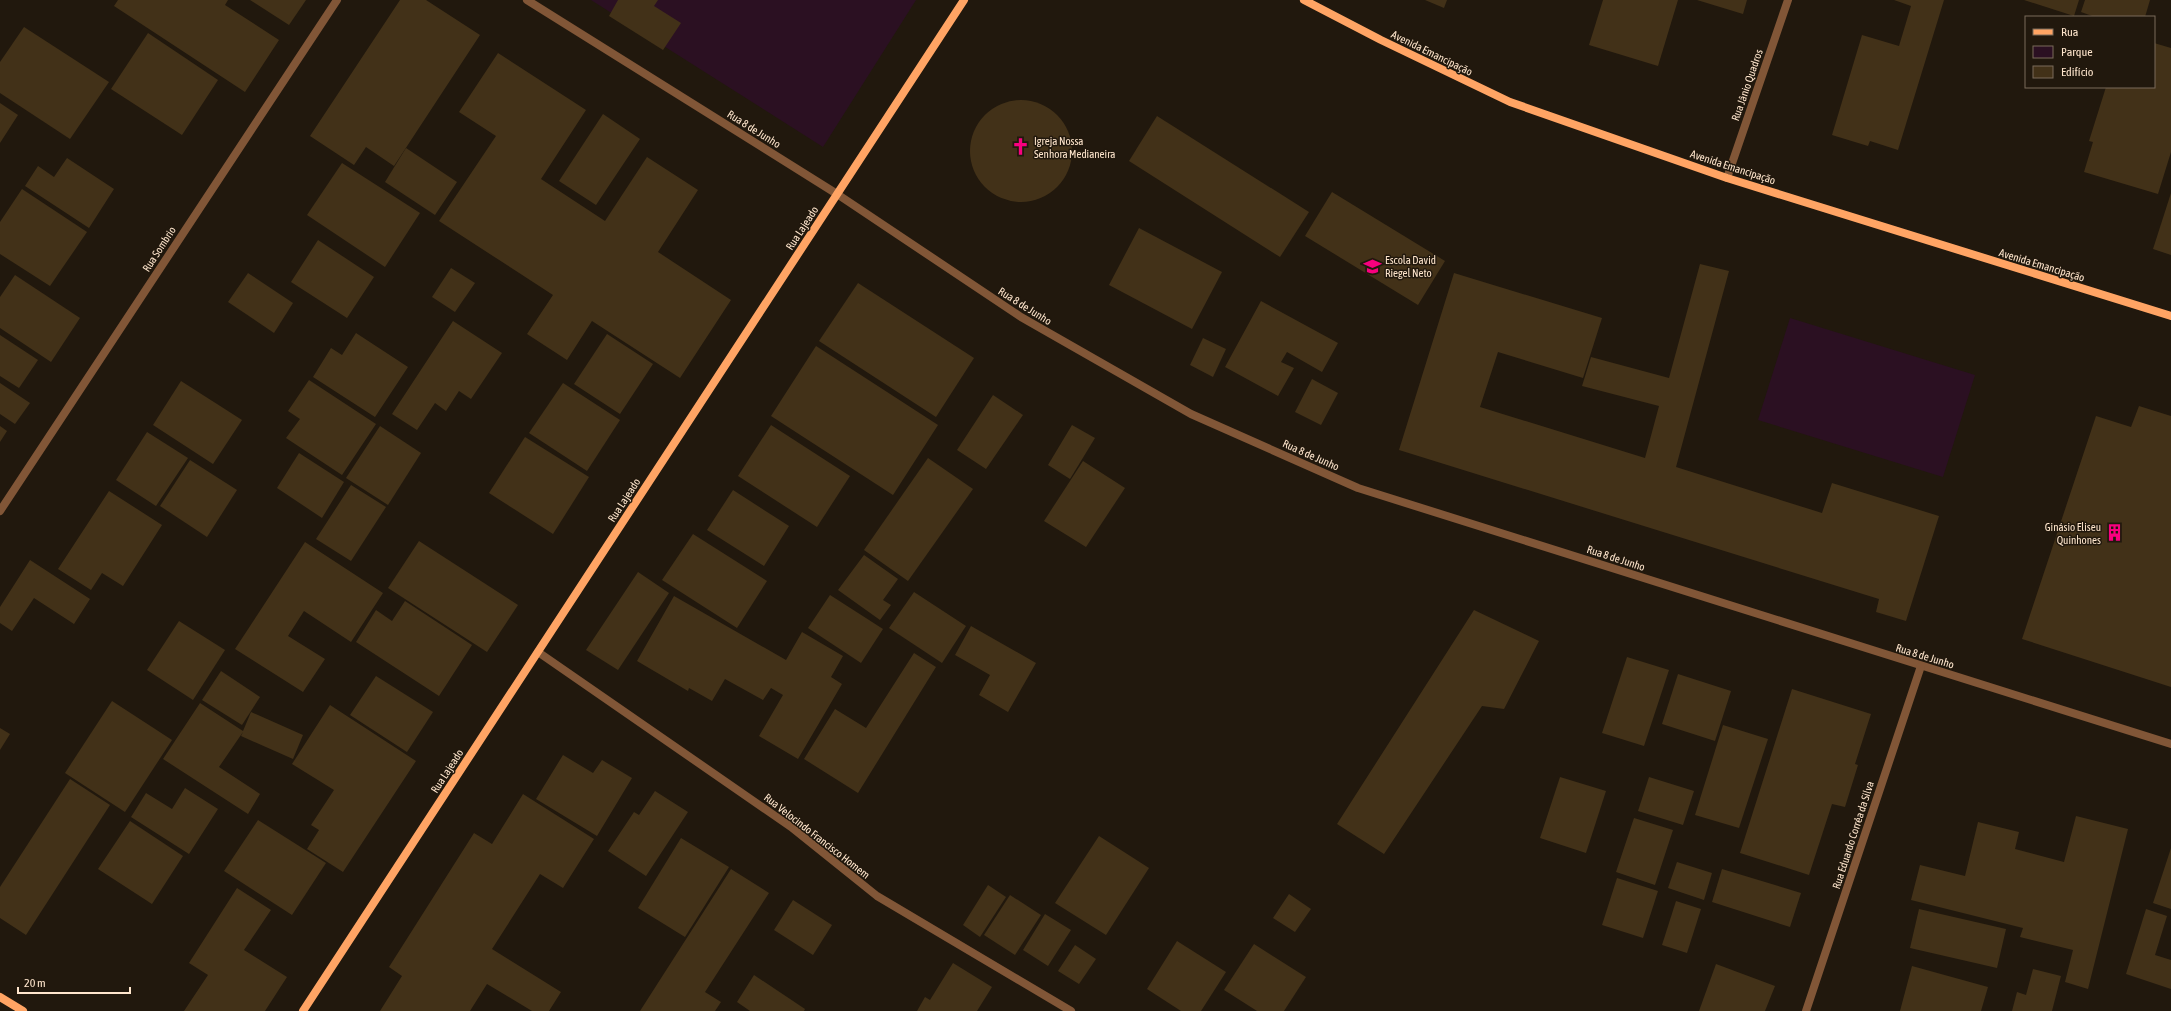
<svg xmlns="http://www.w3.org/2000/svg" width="2171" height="1011" viewBox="0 0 2171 1011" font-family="'Asap Condensed',sans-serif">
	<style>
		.green { fill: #2b1022 }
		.building { fill: #423118 }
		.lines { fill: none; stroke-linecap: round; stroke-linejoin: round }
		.street { stroke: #815637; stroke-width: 8 }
		.secondary { stroke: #ffa464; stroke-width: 8 }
		.labels { text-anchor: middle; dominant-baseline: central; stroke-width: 3; stroke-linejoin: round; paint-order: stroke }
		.street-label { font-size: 11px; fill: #ffe6cd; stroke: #21180d }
		.poi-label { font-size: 11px; fill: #ffe6cd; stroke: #21180d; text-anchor: start }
	</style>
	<rect width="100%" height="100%" fill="#21180d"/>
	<g class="green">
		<polygon points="591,0 916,0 823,147"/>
		<polygon points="1790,318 1975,375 1943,477 1758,420"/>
	</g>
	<g class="building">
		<polygon points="118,0 228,0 225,5 279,40 245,92 114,6"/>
		<polygon points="250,0 306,0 289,25"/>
		<polygon points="400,0 426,0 480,35 394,166 366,147 354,165 310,136"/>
		<polygon points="618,0 658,0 654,6 681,23 663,50 609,16"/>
		<polygon points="1425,0 1447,0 1444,8"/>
		<polygon points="1603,0 1678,0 1658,66 1589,45"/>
		<polygon points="1697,0 1747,0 1743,14"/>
		<polygon points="1894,0 1944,0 1898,150 1870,141 1868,146 1832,135 1862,35 1899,46 1911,6"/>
		<polygon points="2024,0 2079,0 2074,16"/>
		<polygon points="2085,0 2150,0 2145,17 2095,17 2081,12"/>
		<polygon points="24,27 109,82 70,139 0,93 0,62"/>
		<polygon points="148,33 218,80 182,135 111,89"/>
		<polygon points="2154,43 2171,48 2171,152 2158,194 2084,172 2093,142 2089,141 2106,87 2154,87"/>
		<polygon points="498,53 586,110 541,179 605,221 647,157 698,190 658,252 731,300 680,378 592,321 567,360 527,334 553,295 439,221 496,136 459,112"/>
		<circle cx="1021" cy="151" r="51"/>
		<polygon points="0,103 18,115 0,143"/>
		<polygon points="603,114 640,139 596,205 559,181"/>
		<polygon points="1157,116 1309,212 1280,257 1129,161"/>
		<polygon points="406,148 457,182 435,215 385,182"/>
		<polygon points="67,158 114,189 89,228 25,186 38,166 54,177"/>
		<polygon points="342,163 420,213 385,267 307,215"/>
		<polygon points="22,189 87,232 50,286 0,254 0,222"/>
		<polygon points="1332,192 1445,261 1418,305 1305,236"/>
		<polygon points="2171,193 2171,255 2153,249"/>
		<polygon points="1139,228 1222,272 1192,329 1109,285"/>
		<polygon points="318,240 374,277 347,318 291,282"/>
		<polygon points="1700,264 1729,271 1676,467 1822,513 1832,483 1939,516 1906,621 1876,612 1879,599 1399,450 1454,273 1602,318 1583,378 1498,352 1480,407 1645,458 1659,406 1582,386 1591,357 1669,378"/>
		<polygon points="451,268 475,283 455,312 432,297"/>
		<polygon points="248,273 293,303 274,333 228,302"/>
		<polygon points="15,275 80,318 51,362 0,328 0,297"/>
		<polygon points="858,283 974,358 936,417 819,341"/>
		<polygon points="1261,301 1338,343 1322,372 1287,352 1281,362 1294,368 1278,396 1225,367"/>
		<polygon points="453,321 502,353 471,399 459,391 446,411 435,403 417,430 392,414"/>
		<polygon points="356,333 408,367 375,417 313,377 331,348 342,355"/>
		<polygon points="607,334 653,364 620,414 574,384"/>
		<polygon points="0,335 38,360 19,388 0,376"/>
		<polygon points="1203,338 1226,349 1213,377 1190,365"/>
		<polygon points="816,346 938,425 893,495 771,416"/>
		<polygon points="1312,379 1338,393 1321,425 1295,412"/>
		<polygon points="309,380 376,424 342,475 286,438 300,419 288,411"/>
		<polygon points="181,381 242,420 213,464 153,425"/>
		<polygon points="0,383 30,403 15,424 0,414"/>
		<polygon points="563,383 620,420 587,471 529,433"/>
		<polygon points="993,395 1023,415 986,469 957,450"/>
		<polygon points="2139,406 2171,416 2171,687 2022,639 2096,416 2131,427"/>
		<polygon points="771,425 850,476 817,527 738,476"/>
		<polygon points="1072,425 1095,438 1070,479 1048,465"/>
		<polygon points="0,426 7,431 0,442"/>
		<polygon points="380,426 421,453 388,505 346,478"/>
		<polygon points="147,432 188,458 156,506 116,480"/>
		<polygon points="525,437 589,477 553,534 489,493"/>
		<polygon points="299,453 344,482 322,518 277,488"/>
		<polygon points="928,458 973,489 908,581 864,550"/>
		<polygon points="190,460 237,490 207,537 160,506"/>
		<polygon points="1083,461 1125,488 1086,547 1044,521"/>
		<polygon points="351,485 386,507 351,561 316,539"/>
		<polygon points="733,490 789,526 764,566 707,530"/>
		<polygon points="109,491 162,525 123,586 102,573 91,590 58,569"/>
		<polygon points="693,534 767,581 737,628 662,580"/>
		<polygon points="419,541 518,605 487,652 388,588"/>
		<polygon points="305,542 383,593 351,642 304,611 288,636 325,659 303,692 235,649"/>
		<polygon points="864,555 898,579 883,600 891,605 880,620 838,590"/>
		<polygon points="30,560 90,599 74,624 34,598 12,631 0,623 0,607"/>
		<polygon points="638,572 669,593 618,670 586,650"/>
		<polygon points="914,592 966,626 942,663 889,628"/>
		<polygon points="830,595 883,629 861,663 808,628"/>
		<polygon points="674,596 786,660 802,632 843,656 831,677 842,684 798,759 759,736 783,695 771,688 763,700 725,679 712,701 689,688 688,691 637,661"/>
		<polygon points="405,601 472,645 439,696 356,642 376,610 392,621"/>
		<polygon points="1474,610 1539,641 1504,709 1482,706 1384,854 1337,824"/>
		<polygon points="179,621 225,650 193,700 147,670"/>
		<polygon points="971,626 1036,663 1008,712 979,695 990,675 955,655"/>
		<polygon points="914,653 936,667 858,793 804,759 835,709 866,728"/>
		<polygon points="1627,657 1669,670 1644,746 1602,733"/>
		<polygon points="221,671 260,697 242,725 202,700"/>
		<polygon points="1678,674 1731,691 1715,741 1662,724"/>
		<polygon points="376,676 433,712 407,752 350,715"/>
		<polygon points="1792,689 1871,714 1855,764 1858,765 1845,807 1832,804 1809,875 1740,853"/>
		<polygon points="112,701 172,740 125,812 65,773"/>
		<polygon points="200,703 243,731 251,712 303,735 293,759 241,736 243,732 219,767 260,794 248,814 163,759"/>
		<polygon points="330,705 416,761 343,872 307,849 319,830 311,825 334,790 292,764"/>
		<polygon points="1723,725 1768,739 1739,828 1695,815"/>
		<polygon points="0,728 10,734 0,750"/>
		<polygon points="563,755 593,773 602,760 632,778 597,836 536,799"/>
		<polygon points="1560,777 1606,791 1586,853 1540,838"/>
		<polygon points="1649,777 1694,791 1683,825 1638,811"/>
		<polygon points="70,779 110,805 26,935 0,918 0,887"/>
		<polygon points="185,788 218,809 189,854 131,817 146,793 172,809"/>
		<polygon points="655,791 688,812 646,876 608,851 634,812 639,815"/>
		<polygon points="523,794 594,839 563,888 540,874 492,949 561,992 549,1011 532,1011 487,984 470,1011 380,1011 402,976 389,967 474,833 492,844"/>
		<polygon points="2076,816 2128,829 2088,989 2065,982 2073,950 2020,937 2023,928 1911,900 1920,865 1965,876 1978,822 2019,832 2015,849 2064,862"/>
		<polygon points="1634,818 1673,830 1655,885 1616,872"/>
		<polygon points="258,820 326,863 292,915 224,871"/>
		<polygon points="130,821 183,856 152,904 98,869"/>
		<polygon points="1099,836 1149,868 1106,935 1055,903"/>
		<polygon points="681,838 729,867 685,937 638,908"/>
		<polygon points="2171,848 2171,909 2153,903"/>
		<polygon points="1677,862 1712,873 1704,900 1668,888"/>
		<polygon points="731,869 769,893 705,992 721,1002 715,1011 640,1011"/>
		<polygon points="1722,869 1801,893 1790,927 1712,902"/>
		<polygon points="1617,878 1658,891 1643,938 1602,925"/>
		<polygon points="988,885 1006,897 980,937 963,925"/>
		<polygon points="237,888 271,910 244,950 287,977 265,1011 184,1011 208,975 189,963"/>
		<polygon points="1289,894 1311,909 1295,932 1273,918"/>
		<polygon points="1010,895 1041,915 1015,955 984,935"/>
		<polygon points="793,900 832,925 813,955 774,930"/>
		<polygon points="1676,901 1701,909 1687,953 1662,945"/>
		<polygon points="1919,909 2006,929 1997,968 1910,948"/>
		<polygon points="2146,909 2167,916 2155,955 2171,960 2171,989 2126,974"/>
		<polygon points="1045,914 1071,930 1048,966 1023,950"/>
		<polygon points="1177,941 1226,972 1201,1011 1181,1011 1147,989"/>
		<polygon points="1254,944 1306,977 1284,1011 1257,1011 1224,990"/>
		<polygon points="1075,945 1096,959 1079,984 1058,971"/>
		<polygon points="953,963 992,987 977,1011 917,1011 925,997 930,1000"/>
		<polygon points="1716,964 1775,986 1765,1011 1699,1011"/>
		<polygon points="1912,966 1988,987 1981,1011 1900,1011"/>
		<polygon points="2033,969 2061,976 2052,1011 2012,1011 2017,992 2026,995"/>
		<polygon points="754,975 805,1009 804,1011 750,1011 737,1002"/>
	</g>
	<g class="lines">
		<g class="street">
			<polyline points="527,0 837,194 1021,317 1191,414 1358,488 2171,744"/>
			<polyline points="1727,178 1788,0"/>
			<polyline points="0,511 337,0"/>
			<polyline points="538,652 791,827 877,896 1071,1011"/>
			<polyline points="1806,1011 1921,666"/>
		</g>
		<g class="secondary">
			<polyline points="1304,0 1381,40 1510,102 1727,178 2171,316"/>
			<polyline points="0,997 23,1011"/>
			<polyline points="303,1011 964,0"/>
		</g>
	</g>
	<defs>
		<symbol id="church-bare" viewBox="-9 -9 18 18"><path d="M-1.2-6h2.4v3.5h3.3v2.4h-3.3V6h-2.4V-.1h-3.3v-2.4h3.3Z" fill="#f8007f" stroke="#21180d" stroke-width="2.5" paint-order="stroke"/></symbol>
		<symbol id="school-bare" viewBox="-9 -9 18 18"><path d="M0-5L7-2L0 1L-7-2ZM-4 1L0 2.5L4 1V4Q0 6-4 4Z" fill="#f8007f" stroke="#21180d" stroke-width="2.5" paint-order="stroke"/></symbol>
		<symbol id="building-bare" viewBox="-9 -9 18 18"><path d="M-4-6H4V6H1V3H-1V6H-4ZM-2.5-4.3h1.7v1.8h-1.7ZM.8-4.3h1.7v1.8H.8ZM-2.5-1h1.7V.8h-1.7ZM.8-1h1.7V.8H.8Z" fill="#f8007f" stroke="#21180d" stroke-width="2.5" paint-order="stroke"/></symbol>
	</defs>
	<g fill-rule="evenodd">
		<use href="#church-bare" x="1008" y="134" width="25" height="25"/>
		<use href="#school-bare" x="1360" y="254" width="25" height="25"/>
		<use href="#building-bare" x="2102" y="520" width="25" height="25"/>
	</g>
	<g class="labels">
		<g class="street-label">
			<text transform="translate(1432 53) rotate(26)">Avenida Emancipação</text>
			<text transform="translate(1747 85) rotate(-71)">Rua Jânio Quadros</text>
			<text transform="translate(754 129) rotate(32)">Rua 8 de Junho</text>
			<text transform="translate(1733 167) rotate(18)">Avenida Emancipação</text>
			<text transform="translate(802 228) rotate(-57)">Rua Lajeado</text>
			<text transform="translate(159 249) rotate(-57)">Rua Sombrio</text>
			<text transform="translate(2042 265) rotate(17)">Avenida Emancipação</text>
			<text transform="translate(1025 306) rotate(32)">Rua 8 de Junho</text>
			<text transform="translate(1311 455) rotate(24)">Rua 8 de Junho</text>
			<text transform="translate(624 500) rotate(-57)">Rua Lajeado</text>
			<text transform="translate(1616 558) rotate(18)">Rua 8 de Junho</text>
			<text transform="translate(1925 656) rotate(17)">Rua 8 de Junho</text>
			<text transform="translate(447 771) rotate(-57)">Rua Lajeado</text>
			<text transform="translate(1853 835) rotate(-72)">Rua Eduardo Corrêa da Silva</text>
			<text transform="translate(817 836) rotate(38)">Rua Velocindo Francisco Homem</text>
		</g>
		<g class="poi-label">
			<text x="1034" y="141">Igreja Nossa<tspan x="1034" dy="13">Senhora Medianeira</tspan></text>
			<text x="1385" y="260">Escola David<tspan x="1385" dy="13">Riegel Neto</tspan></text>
			<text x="2101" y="527" text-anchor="end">Ginásio Eliseu<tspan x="2101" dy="13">Quinhones</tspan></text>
		</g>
	</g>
	<rect x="2025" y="16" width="130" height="72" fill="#21180d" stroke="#7a6a5a"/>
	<rect x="2033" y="29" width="20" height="6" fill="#ffa464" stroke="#7a6a5a"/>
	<text x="2061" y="36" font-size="12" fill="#ffe6cd">Rua</text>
	<rect x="2033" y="46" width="20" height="12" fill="#2b1022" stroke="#7a6a5a"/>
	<text x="2061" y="56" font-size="12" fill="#ffe6cd">Parque</text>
	<rect x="2033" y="66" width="20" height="12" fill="#423118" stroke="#7a6a5a"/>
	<text x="2061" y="76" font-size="12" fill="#ffe6cd">Edifício</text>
	<path d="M18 987v6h112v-6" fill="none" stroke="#ffe6cd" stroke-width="2"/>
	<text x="24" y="987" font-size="12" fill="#ffe6cd" stroke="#21180d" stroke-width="3" paint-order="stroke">20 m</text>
</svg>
